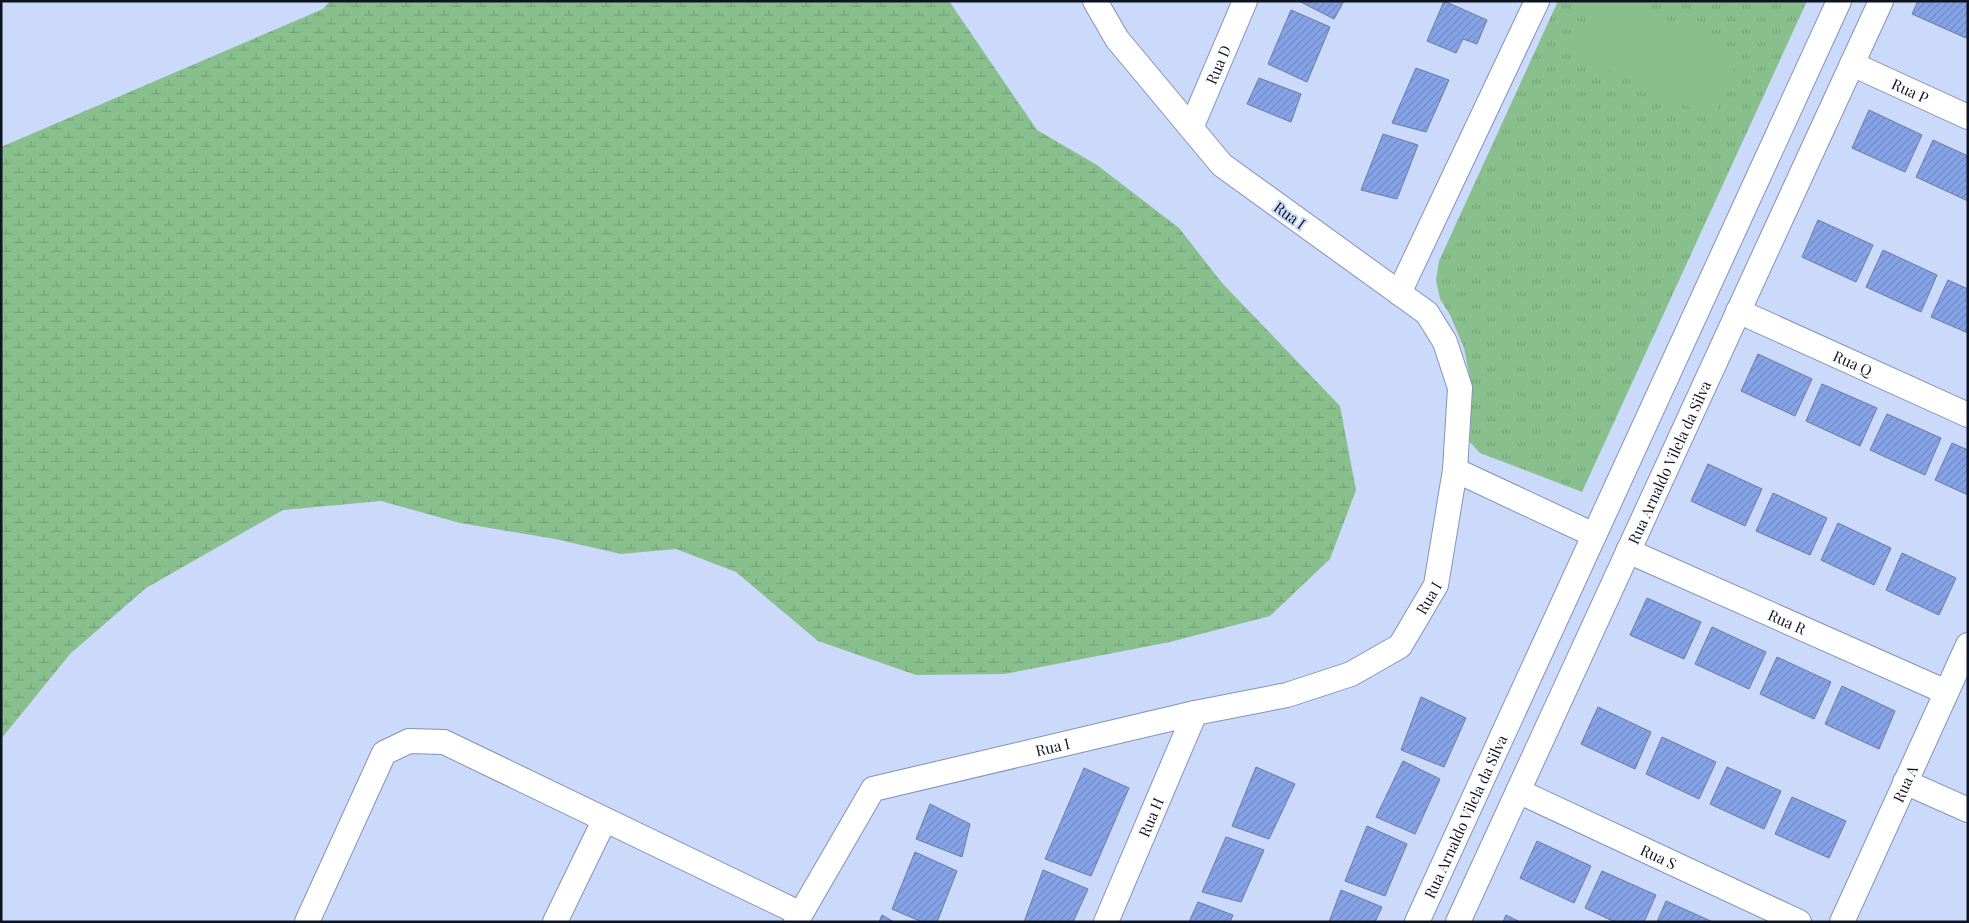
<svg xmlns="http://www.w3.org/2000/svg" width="1969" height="923" viewBox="0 0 1969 923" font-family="'Playfair Display',serif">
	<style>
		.wetland { fill: url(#wetland-marsh) }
		.park { fill: url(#park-tufts) }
		.garden { fill: #89bf8d }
		.building { fill: url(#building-hatch); stroke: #6b7b9f }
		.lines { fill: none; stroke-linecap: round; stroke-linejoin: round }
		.street-casing { stroke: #8293b9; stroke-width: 26 }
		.street { stroke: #fff; stroke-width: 24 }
		.labels { text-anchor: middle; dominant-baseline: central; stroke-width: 4; stroke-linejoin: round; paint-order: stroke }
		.street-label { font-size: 15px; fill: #0e1422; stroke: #cbdafa }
	</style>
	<defs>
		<pattern id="wetland-marsh" width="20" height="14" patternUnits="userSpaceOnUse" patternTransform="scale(1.25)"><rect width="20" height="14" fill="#89bf8d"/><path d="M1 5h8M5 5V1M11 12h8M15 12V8" fill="none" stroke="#75a379"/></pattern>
		<pattern id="park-tufts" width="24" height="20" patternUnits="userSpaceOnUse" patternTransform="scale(1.25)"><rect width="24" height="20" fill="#89bf8d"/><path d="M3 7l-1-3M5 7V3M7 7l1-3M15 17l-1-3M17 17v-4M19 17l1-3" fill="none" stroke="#75a379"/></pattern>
		<pattern id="building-hatch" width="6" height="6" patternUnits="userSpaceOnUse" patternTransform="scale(1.25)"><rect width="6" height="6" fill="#86a3e7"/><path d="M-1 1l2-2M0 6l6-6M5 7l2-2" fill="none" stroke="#728bc6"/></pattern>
	</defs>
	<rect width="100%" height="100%" fill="#cbdafa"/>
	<polygon class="wetland" points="330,1 949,1 1037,130 1097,165 1179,228 1222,283 1340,406 1356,490 1330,559 1270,616 1170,642 1005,674 916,675 818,641 736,572 676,549 621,554 555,539 460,523 381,501 283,510 146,588 70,654 1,739 1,147 323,9"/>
	<polygon class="park" points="1558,1 1807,1 1582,492 1480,453 1470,442 1471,383 1464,348 1450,315 1440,299 1436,280 1439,261"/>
	<polygon class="garden" points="1594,1 1626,1 1741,54 1713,118 1571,53"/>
	<g class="building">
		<polygon points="1299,1 1344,1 1334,19"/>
		<polygon points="1444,1 1487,20 1477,44 1463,39 1456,53 1427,41"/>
		<polygon points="1918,1 1968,1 1968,35 1966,38 1912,14"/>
		<polygon points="1291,10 1330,27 1307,82 1268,64"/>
		<polygon points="1416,68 1449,80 1426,132 1392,123"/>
		<polygon points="1259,78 1301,94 1291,122 1247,104"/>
		<polygon points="1869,110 1922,135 1905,172 1852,148"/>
		<polygon points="1383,134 1418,145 1397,199 1361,190"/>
		<polygon points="1933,140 1968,156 1968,201 1916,177"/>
		<polygon points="1818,220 1873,245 1856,282 1802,257"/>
		<polygon points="1883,250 1937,275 1921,312 1866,287"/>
		<polygon points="1948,280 1968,289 1968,333 1931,317"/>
		<polygon points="1758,354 1812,379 1795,416 1741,391"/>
		<polygon points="1822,384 1877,408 1860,446 1806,421"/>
		<polygon points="1887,414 1941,438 1925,475 1870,450"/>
		<polygon points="1952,443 1968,450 1968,495 1935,480"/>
		<polygon points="1708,464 1762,489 1745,526 1691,501"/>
		<polygon points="1773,493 1827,518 1810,555 1756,531"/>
		<polygon points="1838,523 1891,548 1874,585 1821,560"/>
		<polygon points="1902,553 1956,578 1939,615 1886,590"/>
		<polygon points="1647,598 1701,622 1684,659 1630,635"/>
		<polygon points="1712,627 1766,652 1749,689 1695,664"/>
		<polygon points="1777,657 1831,682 1814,719 1760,694"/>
		<polygon points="1842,686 1895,711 1879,749 1825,724"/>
		<polygon points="1421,697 1466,718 1444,767 1401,750"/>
		<polygon points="1598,707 1651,732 1635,769 1581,744"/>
		<polygon points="1662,737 1716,762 1699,799 1646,774"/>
		<polygon points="1403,761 1440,779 1415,834 1376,817"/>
		<polygon points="1256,767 1295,784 1269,839 1232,826"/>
		<polygon points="1727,767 1781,791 1764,829 1710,804"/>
		<polygon points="1084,768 1129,788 1091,876 1045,859"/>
		<polygon points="1792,797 1846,821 1829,858 1775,834"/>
		<polygon points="930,804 970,824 962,857 916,839"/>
		<polygon points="1367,826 1407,844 1385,896 1345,881"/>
		<polygon points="1226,837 1264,850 1241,902 1202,892"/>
		<polygon points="1537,841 1591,866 1574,903 1520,878"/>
		<polygon points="915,852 957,871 937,922 922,922 892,909"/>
		<polygon points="1043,870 1088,889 1073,922 1024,922"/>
		<polygon points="1602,871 1656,895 1644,922 1615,922 1585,908"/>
		<polygon points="1341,890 1382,907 1375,922 1329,922"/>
		<polygon points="1666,901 1713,922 1657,922"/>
		<polygon points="1198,902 1233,915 1230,922 1189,922"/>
		<polygon points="882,915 894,922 879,922"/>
		<polygon points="1506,915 1520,922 1503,922"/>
	</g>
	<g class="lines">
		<defs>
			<g id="street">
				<path id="s1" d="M1852 64 1968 117"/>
				<path id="s2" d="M1191 128 1245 1"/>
				<polyline points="1399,293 1537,1"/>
				<path id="s3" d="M1738 311 1968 415"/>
				<polyline points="1455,470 1594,535"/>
				<path id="s4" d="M1628 551 1946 692"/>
				<polyline points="1905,782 1968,810"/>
				<path id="s5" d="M1518 791 1799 922"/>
				<polyline points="307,922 384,753 409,741 444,742 799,913"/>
				<polyline points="555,922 604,821"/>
				<path id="s6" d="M796 922 873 789 1195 713 1287 695 1351 674 1400 646 1436 585 1455 470 1460 388 1445 342 1427 313 1222 165 1117 39 1095 1"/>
				<path id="s7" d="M1106 922 1195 713"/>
				<path id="s8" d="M1417 922 1839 1"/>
				<path id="s9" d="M1458 922 1881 1"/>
				<path id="s10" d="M1842 922 1968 645"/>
			</g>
		</defs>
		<use href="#street" class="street-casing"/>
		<use href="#street" class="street"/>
	</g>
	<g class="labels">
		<g class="street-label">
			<text stroke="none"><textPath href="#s2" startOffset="69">Rua D</textPath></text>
			<text stroke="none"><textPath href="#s1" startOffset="64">Rua P</textPath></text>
			<text transform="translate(1290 215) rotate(36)">Rua I</text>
			<text stroke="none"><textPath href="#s3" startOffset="126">Rua Q</textPath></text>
			<text stroke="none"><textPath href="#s9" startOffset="506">Rua Arnaldo Vilela da Silva</textPath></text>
			<text stroke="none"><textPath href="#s6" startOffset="758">Rua I</textPath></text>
			<text stroke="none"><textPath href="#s4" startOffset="174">Rua R</textPath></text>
			<text stroke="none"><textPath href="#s6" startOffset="338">Rua I</textPath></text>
			<text stroke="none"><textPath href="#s10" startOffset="152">Rua A</textPath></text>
			<text stroke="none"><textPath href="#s8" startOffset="116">Rua Arnaldo Vilela da Silva</textPath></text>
			<text stroke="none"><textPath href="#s7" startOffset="114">Rua H</textPath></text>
			<text stroke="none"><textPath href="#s5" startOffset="155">Rua S</textPath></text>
		</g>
	</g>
	<rect width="1969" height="923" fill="none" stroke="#0e1422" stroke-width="5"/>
</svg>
